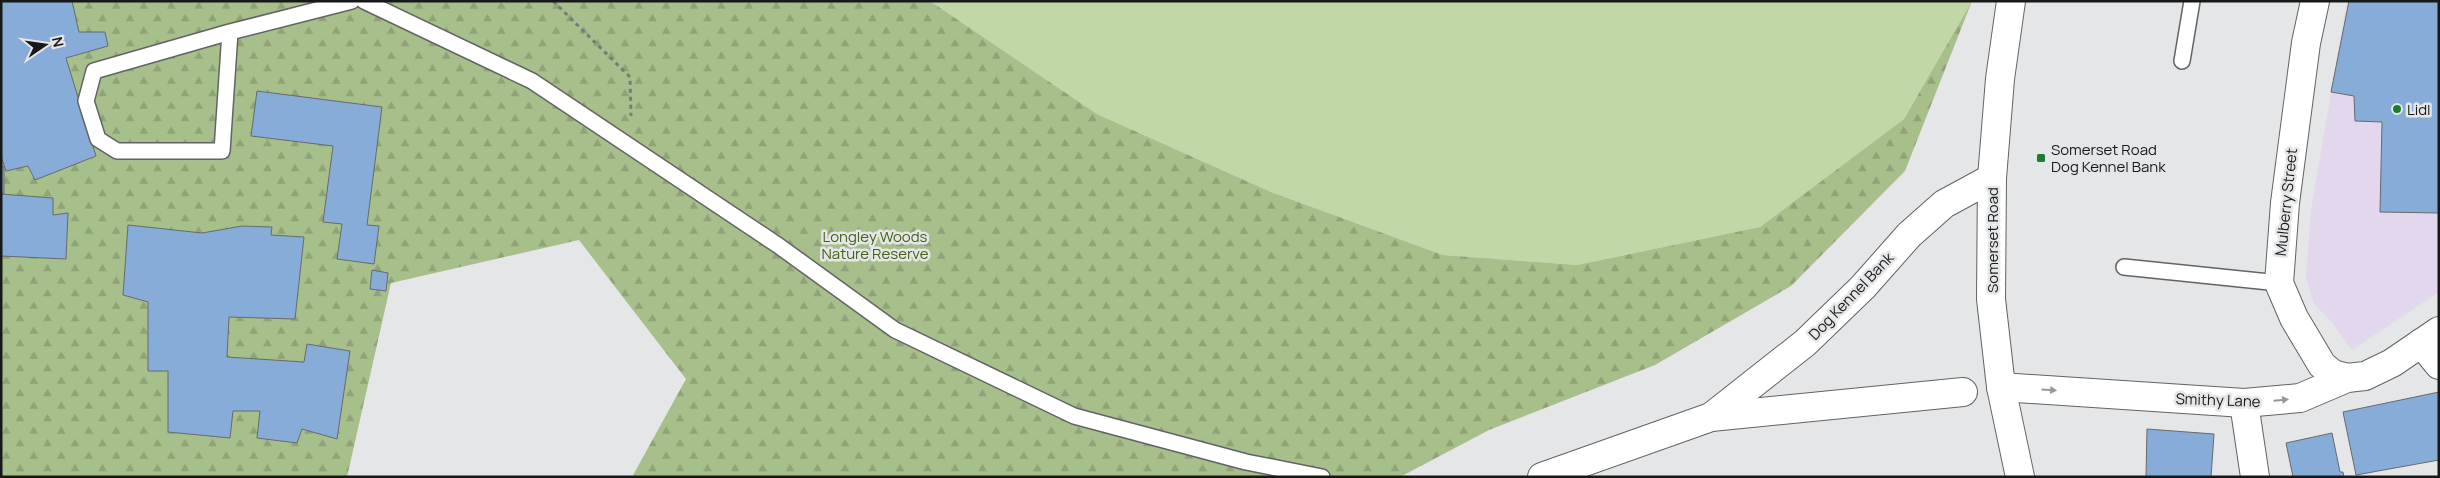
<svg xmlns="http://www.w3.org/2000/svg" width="2440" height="478" viewBox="0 0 2440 478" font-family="Manrope,sans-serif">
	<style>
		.commercial { fill: #e2d7ec }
		.green { fill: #c1d7a8 }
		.forest { fill: url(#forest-firs) }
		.building { fill: #86acd7; stroke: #686a6b }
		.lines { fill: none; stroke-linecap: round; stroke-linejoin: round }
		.lane-casing { stroke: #616364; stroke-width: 18 }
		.street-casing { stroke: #616364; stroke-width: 30 }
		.path { stroke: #797a7b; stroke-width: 3; stroke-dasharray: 4 4; stroke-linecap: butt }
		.lane { stroke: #fff; stroke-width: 15 }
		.street { stroke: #fff; stroke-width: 28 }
		.oneway { fill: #979797 }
		.poi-dot { fill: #1c7d2f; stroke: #e5e6e8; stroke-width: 2 }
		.labels { text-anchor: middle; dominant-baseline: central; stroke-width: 5; stroke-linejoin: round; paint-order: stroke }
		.poi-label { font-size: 15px; fill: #171818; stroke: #e5e6e8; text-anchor: start }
		.street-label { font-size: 15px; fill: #171818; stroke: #e5e6e8 }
		.park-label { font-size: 15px; fill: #446116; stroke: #e5e6e8 }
	</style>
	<defs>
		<pattern id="forest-firs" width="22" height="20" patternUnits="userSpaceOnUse" patternTransform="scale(1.25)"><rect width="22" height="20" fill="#a7bf8b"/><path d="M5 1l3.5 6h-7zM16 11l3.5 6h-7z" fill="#8fa377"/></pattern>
	</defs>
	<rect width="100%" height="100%" fill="#e5e6e8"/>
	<polygon class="commercial" points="2347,1 2439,1 2439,292 2352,350 2332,322 2314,304 2306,278 2311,210"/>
	<polygon class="green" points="930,1 1972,1 1904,119 1760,227 1577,265 1443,255 1271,192 1097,114"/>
	<polygon class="forest" points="1,1 930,1 1097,114 1271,192 1443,255 1577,265 1760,227 1904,119 1972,1 1905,171 1791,286 1655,365 1489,430 1400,477 632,477 686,379 579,240 391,283 347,477 1,477"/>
	<g class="building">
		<polygon points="1,1 72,1 79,32 105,32 108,46 66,58 96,156 35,180 28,166 6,171 1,156"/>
		<polygon points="2349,1 2439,1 2439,213 2380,212 2382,122 2355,121 2354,96 2331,92"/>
		<polygon points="257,91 382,107 367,225 379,226 374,264 337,259 342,224 323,222 333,146 251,136"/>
		<polygon points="1,166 4,167 4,194 1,194"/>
		<polygon points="1,194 53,198 53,215 68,213 66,259 1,256"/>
		<polygon points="128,225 202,233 242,226 272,227 271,235 304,237 295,319 229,317 227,357 304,362 307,344 350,351 337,439 302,429 297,443 257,438 260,411 233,411 230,438 168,432 168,371 148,371 148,302 123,295"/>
		<polygon points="372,270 388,273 386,291 370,289"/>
		<polygon points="2439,392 2439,460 2356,475 2343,412"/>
		<polygon points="2147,429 2214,434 2211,477 2146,477"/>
		<polygon points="2332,433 2340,472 2343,472 2344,477 2293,477 2286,443"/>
	</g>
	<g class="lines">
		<defs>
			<g id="lane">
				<polyline points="364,1 532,81 779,246 895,330 1074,416 1246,462 1322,477"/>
				<polyline points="230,32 222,151 117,151 98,139 86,101 94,71 230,32 352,1"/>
				<polyline points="2182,61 2192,1"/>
				<polyline points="2124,267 2279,283"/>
			</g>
			<g id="street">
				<polyline points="2011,1 2000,79 1992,178 1991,299 2001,387 2020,477"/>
				<polyline points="2315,1 2306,43 2285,203 2279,283 2294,318 2322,365 2333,374 2347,378"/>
				<polyline points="2421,343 2439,365"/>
				<polyline points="2001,387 2244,403 2300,398 2347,378 2365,376 2392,363 2439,331"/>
				<polyline points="2244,403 2255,477"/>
				<polyline points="1711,417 1963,392"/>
				<polyline points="1542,477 1711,417 1805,343 1863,287 1909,235 1944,204 1992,178"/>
			</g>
		</defs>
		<use href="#lane" class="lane-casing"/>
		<use href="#street" class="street-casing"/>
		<polyline class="path" points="553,1 630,77 631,116"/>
		<use href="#lane" class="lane"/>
		<use href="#street" class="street"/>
	</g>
	<defs><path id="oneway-solid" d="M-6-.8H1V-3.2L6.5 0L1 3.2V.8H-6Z" transform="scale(1.25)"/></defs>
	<g class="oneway">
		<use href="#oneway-solid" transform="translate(2049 390) rotate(4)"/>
		<use href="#oneway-solid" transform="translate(2281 400) rotate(-5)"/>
	</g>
	<g class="poi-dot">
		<circle cx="2397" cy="109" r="5"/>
		<rect x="2036" y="153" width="10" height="10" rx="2.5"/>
	</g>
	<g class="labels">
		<g class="poi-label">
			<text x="2407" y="109">Lidl</text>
			<text x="2051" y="149">Somerset Road<tspan x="2051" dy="17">Dog Kennel Bank</tspan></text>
		</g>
		<g class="street-label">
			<text transform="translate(2286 202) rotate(-84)">Mulberry Street</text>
			<text transform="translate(1992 240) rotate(-90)">Somerset Road</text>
			<text transform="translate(1851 296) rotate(-46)">Dog Kennel Bank</text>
			<text transform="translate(2218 400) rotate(2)">Smithy Lane</text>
		</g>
		<g class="park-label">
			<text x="875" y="236">Longley Woods<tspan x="875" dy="17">Nature Reserve</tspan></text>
		</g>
	</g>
	<rect width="2440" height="478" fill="none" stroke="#171818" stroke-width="5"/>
	<g transform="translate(45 45) rotate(77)" stroke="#e5e6e8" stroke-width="4" paint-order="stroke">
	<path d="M0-4L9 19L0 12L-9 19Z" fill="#171818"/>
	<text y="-8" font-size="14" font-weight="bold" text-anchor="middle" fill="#171818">N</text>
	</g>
</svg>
